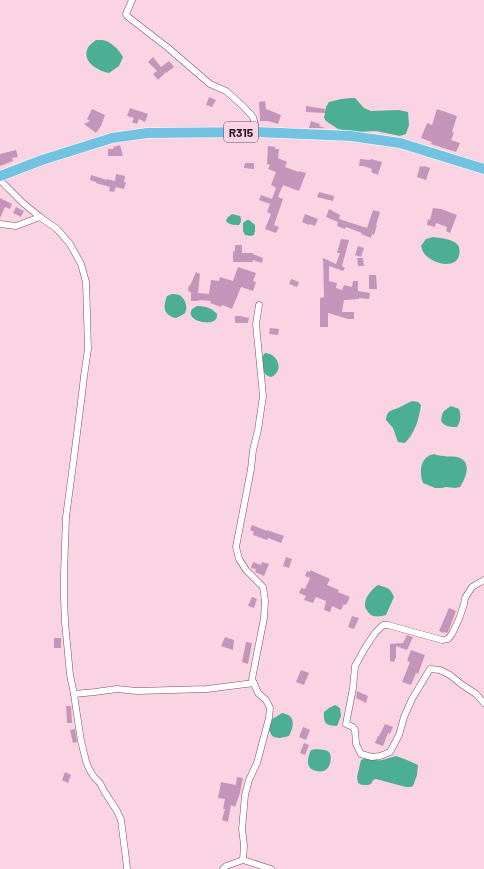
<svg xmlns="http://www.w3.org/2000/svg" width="484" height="869" viewBox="0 0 484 869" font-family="Barlow,sans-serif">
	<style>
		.water { fill: #4cae94 }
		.building { fill: #c594bb }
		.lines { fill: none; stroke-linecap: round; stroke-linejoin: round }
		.street-casing { stroke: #804b62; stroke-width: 7 }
		.primary-casing { stroke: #fff; stroke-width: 11 }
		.street { stroke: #fff; stroke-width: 6 }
		.primary { stroke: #73c2e2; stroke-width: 10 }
		.labels { text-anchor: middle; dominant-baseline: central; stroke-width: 4; stroke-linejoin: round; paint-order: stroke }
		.shield { fill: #fad4e2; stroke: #6b505c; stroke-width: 1 }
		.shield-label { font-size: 12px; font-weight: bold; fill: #2e1822 }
	</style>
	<rect width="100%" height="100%" fill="#fad4e2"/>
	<g class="water">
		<path d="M96 40C96 40 102 40 102 40 111 41 119 50 123 57L119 66 109 73C99 71 83 63 87 50 88 46 92 43 96 40Z"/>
		<polygon points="352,98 355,98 364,108 371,111 399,110 408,112 409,125 406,134 400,136 376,131 357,132 338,129 326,121 324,118 326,107 329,102 341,99"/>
		<path d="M232 214 240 216C242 220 241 222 239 225 234 225 229 225 226 221L227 218Z"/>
		<polygon points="247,220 249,220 255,225 255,230 254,235 251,236 245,235 243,231 243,223"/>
		<path d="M433 237C440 238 452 239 457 244 461 248 460 257 456 261 450 266 439 264 432 260 426 256 423 254 421 246L426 239Z"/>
		<path d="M172 294C175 294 176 294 179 295 184 297 189 307 185 313 183 315 178 317 176 318 163 315 163 307 167 296Z"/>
		<path d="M197 306C205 306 212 308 217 314 217 316 217 319 215 320 211 325 193 322 191 315 190 313 191 311 192 309Z"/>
		<path d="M265 353C266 353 271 354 272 355 281 361 281 373 271 377 262 375 262 367 260 360Z"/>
		<path d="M412 401 418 402 421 405C419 419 415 433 405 443L398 442 393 428 386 420C387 409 392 411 400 407 404 405 408 403 412 401Z"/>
		<path d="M451 406 459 409C461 416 461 421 457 427 451 427 445 427 441 421 442 412 443 411 451 406Z"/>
		<path d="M434 454C437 455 441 456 444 456 448 457 453 456 457 457 473 461 466 478 460 487L455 488 446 487 442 488H435L423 483C419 471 420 457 434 454Z"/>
		<path d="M378 585C387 588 390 587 394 597L386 615C382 616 377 617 373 616 370 615 368 612 366 609 362 600 371 590 378 585Z"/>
		<path d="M335 705 340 708 341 716 337 726C326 726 323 723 324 712L329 708Z"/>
		<path d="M282 713C296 715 294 726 289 736 282 738 278 739 272 736L269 730 271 720Z"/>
		<path d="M316 749C320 750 326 749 329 752 333 757 330 770 323 771 320 772 316 771 313 770 305 766 308 757 311 750Z"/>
		<path d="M396 756 407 760 418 765 417 775 413 786 410 787H406L376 779 373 780 371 784 368 785H362L358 783 357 777 361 760 366 758C371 759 377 761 382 760 387 759 391 757 396 756Z"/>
	</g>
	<g class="building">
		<polygon points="153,57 161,67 169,61 174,67 166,73 166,72 158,80 153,74 157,71 148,62"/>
		<polygon points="209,97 216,100 212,107 206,105"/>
		<polygon points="265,101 266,109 281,115 278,124 268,121 260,121 259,102"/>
		<polygon points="306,106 325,109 325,113 306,112"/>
		<polygon points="130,108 148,114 145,122 139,119 137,124 132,122 134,118 127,116"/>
		<polygon points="92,109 105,115 101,126 96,133 84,124 90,121 87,119"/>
		<polygon points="437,109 457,116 452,132 454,133 451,140 460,143 456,152 431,144 432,142 421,138 427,123 432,125"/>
		<polygon points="311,121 320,124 319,126 325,128 309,128"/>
		<polygon points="120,145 123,156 108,156 108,149 114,149 113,147"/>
		<polygon points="268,146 275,147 275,149 279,149 278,158 287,162 285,167 299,172 299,171 306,173 299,191 283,185 283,187 282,187 278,197 283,199 274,225 279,227 276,233 265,229 271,214 267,212 270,204 259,200 261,195 272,199 276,188 271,185 276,172 268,169 270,165 267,164"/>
		<polygon points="16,150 18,157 12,158 13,161 0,166 0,154"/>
		<polygon points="360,159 370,160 371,159 382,162 378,175 371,172 372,169 363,166 359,166"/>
		<polygon points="245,163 254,163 254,169 244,168"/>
		<polygon points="420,166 423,167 424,166 430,168 426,180 417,177"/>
		<polygon points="116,174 125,176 124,182 126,182 124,189 116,187 114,192 109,191 110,187 96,183 96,182 90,180 91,175 107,180 107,179 115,181"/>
		<polygon points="319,192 334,196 333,201 317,197"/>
		<polygon points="0,198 12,204 10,209 5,207 0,218"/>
		<polygon points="16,207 24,211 21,217 13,213"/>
		<polygon points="433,208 441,209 457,215 450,233 446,231 447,227 436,223 435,227 427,225 428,219 430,220"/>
		<polygon points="329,209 340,215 339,219 367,228 373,210 380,212 376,225 377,225 374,235 372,234 371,238 361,234 362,233 346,227 345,229 337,226 338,222 326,217"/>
		<polygon points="305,214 318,219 315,226 310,224 309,225 302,222"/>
		<polygon points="341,239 349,240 342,266 345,268 343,271 329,266 329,281 337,283 336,288 342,290 344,285 352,287 353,281 358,281 358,291 370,293 369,299 359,298 359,299 344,300 342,312 354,312 354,319 348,319 328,313 328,327 320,327 320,298 324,297 323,258 336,264 340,253 337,253"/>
		<polygon points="235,245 242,245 242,253 253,253 253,254 263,258 262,263 253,260 253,262 233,262 233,251 235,251"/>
		<polygon points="358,246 364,248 361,257 355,255"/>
		<polygon points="357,258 363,258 364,266 358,266"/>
		<polygon points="238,267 256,273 253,281 256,282 253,291 241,287 232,309 222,305 221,307 210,303 211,301 199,300 199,301 191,301 191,292 188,291 189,285 190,286 196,272 200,274 198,293 209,294 211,280 219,281 220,277 233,281"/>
		<polygon points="369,275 376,275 377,289 369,289"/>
		<polygon points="291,279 299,282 297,287 289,284"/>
		<polygon points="235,316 240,316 249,318 248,323 235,323"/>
		<polygon points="270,328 279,329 278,335 269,334"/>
		<polygon points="252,525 267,531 267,530 284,536 281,543 268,538 267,540 253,535 254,532 250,530"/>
		<polygon points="286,557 292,559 289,568 283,566"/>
		<polygon points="253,562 261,565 262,562 269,564 264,576 255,572 256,569 251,568"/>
		<polygon points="310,570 330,579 327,585 339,590 338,592 350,597 346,605 344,604 341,610 332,606 330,612 324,610 326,601 316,597 313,603 304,600 306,596 299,593 301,588 305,589 310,578 305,576 307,571 310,572"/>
		<polygon points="252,597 257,599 254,608 248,606"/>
		<polygon points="449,608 456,611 448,632 447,633 444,632 444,633 439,631"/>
		<polygon points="352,616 359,618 354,629 348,627"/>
		<polygon points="407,635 413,637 407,650 396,646 396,657 394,662 390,661 390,644 403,643"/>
		<polygon points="225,637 234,640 233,650 221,646"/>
		<rect x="54" y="638" width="7" height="10"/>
		<polygon points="246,642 252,643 248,664 242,662"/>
		<polygon points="411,650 425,655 418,674 416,673 411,685 402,682 410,662 407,661"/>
		<polygon points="301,670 309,673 304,685 296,682"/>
		<polygon points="357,691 368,696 366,703 356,698"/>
		<polygon points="66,706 71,706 72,723 67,723"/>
		<polygon points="385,724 393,727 390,734 388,733 383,746 375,743 378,736 379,736"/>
		<polygon points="303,727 310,730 306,740 299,737"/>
		<polygon points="75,729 77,742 73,743 70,730"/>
		<polygon points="304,743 309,745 305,755 300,753"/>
		<polygon points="65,772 71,775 68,783 62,780"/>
		<polygon points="237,777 243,778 240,793 235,807 231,805 228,822 222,820 225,809 223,809 225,799 218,798 221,782 236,785"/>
	</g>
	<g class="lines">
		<defs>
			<g id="street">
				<polyline points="132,0 126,14 127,16 167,47 210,84 226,91 243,106 253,117 257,132"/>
				<polyline points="0,180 23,203 40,217 57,229 70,244 81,264 86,282 88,349 84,376 82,394 74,457 66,517 64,573 64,598 65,622 70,675 74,694 76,708 81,741 86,761 89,769 94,777 100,783 104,791 117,811 121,820 126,859 127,869"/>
				<polyline points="0,224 16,226 40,217"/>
				<polyline points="484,580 472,587 465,598 464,604 459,619 452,634 448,639 442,640 388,625 383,625 375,633 365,648 355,666 353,688 346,724 353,727 355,730 356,744 361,754 372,757 380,756 390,752 399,735 404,717 412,699 430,669 440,670 450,675 461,684 476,694 484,703"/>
				<polyline points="74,694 95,692 117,689 137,691 207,689 254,683"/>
				<polyline points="243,860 244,845 242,829 245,795 249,780 257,763 269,718 270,708 266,700 258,693 252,679 264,618 265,601 263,587 246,570 239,559 236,547 251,469 253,450 258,430 263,396 256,324 259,305"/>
				<polyline points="223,869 226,866 243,860 271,869"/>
			</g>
			<polyline id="primary" points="0,176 42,160 112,138 147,133 257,132 351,136 400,143 484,169"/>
		</defs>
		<use href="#street" class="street-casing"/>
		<use href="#primary" class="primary-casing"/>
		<use href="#street" class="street"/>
		<use href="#primary" class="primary"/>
	</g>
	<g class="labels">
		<rect class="shield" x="224" y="122" width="34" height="20" rx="3"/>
		<g class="shield-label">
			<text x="241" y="132">R315</text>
		</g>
	</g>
</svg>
